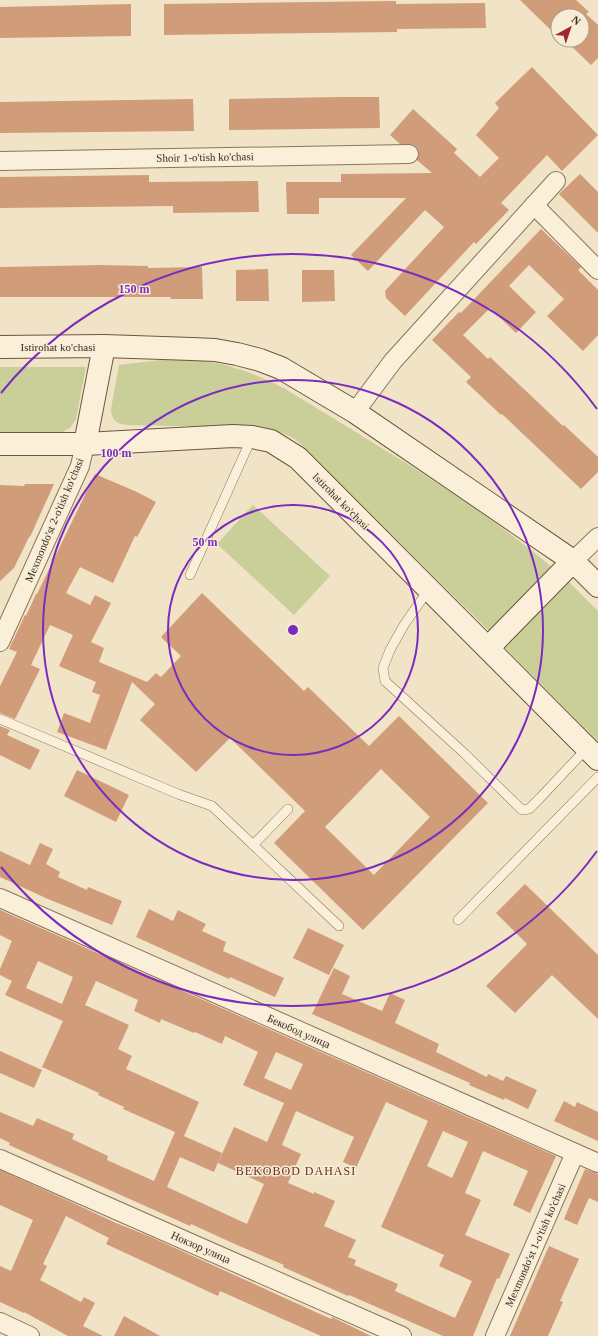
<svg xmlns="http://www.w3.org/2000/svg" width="598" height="1336" viewBox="0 0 598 1336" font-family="'Times New Roman',serif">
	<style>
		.green { fill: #cacf99 }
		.building { fill: #d09c7a; fill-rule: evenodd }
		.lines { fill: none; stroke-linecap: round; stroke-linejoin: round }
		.lane-casing { stroke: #8d745a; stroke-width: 10 }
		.street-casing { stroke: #8d745a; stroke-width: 20 }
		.secondary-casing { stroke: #6f553d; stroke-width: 24 }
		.lane { stroke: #faf0da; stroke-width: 9 }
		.street { stroke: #faf0da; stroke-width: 18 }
		.secondary { stroke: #faf0da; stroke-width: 22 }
		.ring { fill: none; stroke: #7b2cbf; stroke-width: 2 }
		.labels { text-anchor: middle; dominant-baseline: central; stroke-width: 3; stroke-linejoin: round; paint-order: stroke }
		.street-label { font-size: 11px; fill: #3c2c1f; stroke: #f7edd6 }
		.neighbourhood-label { font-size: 12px; letter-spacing: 1px; fill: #6b2b1c; stroke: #f7edd6 }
		.centre { fill: #7b2cbf; stroke: #f7edd6; stroke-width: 2 }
		.ring-label { font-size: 12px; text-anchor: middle; font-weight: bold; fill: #7b2cbf; stroke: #f7edd6; stroke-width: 3; stroke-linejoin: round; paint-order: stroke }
	</style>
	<rect width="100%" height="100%" fill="#f0e3c6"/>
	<g class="green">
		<path d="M160 360C175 360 190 358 204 361 233 365 261 376 287 390 378 446 471 499 553 568L491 633 296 440C285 433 275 430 262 428L127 425C116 424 111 419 111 409L119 365Z"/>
		<polygon points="0,367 86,367 76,419 70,428 59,434 0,435"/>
		<polygon points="253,505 330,576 294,615 217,544"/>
		<polygon points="566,579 598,611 598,741 503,646"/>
	</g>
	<g class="building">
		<polygon points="520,0 576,0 589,12 586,14 598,25 598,58 591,65 565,40 582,40 582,16 558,16 558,37"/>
		<polygon points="396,1 396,4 485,3 486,28 397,29 397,32 164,35 164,4"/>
		<polygon points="131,4 131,36 0,38 0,7"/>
		<polygon points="532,67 598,135 562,171 547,155 501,203 509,210 476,244 474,242 405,316 386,298 385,291 444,227 425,210 368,271 351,255 406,198 319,198 319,214 287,214 286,182 341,182 341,174 432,173 417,160 419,153 418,149 414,145 409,144 400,144 390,135 413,109 457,149 454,153 480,177 499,158 476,135 499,108 495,103"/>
		<polygon points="340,97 379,97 380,128 229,130 229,99"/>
		<polygon points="193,99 194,131 0,133 0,102"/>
		<polygon points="580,174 598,192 598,233 559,194"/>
		<polygon points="149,175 149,182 258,181 259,212 173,213 173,206 0,208 0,177"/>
		<polygon points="541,229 581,267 578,270 598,290 598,335 583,351 547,316 564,299 529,265 509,286 536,312 516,333 490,308 463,335 488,359 490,357 563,426 564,425 598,457 598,472 581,489 502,414 501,415 466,382 471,377 432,340 459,312 461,313"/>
		<polygon points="100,265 148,266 148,268 202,267 203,299 171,299 170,297 0,297 0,267"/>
		<polygon points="268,269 269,301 236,301 236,270"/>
		<polygon points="302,270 334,270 335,301 302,302"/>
		<path d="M95 474 137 492 156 502 137 537 135 536 113 583 80 567 66 593 90 605 95 595 111 603 91 642 104 648 99 662 147 682 156 673 161 677 181 656 161 637 202 593 304 691 308 687 369 746 399 716 488 803 363 930 274 843 305 811 230 738 196 772 140 720 155 704 132 682 106 750 57 732 64 713 90 723 100 695 92 692 96 682 59 666 73 635 50 625 31 665 40 669 15 719 0 713V686L17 652 9 649 25 615 26 616 36 594H37ZM381 769 430 817 374 875 325 827Z"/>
		<polygon points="25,484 54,484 30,537 29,537 14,568 0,581 0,485 24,486"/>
		<polygon points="0,726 10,730 7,735 40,750 30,770 0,755"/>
		<polygon points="77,770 129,795 116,822 64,796"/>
		<polygon points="40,843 53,849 46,864 60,872 58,877 87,890 88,887 122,901 112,925 48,899 0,877 0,851 30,865"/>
		<polygon points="525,884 598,955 598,1019 552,975 515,1013 486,986 527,944 496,913"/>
		<polygon points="149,909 173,921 178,910 206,924 202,931 226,942 223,951 284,978 275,997 230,977 229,979 136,937"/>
		<path d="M0 910 556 1156 530 1213 513 1205 528 1171 483 1151 465 1193 481 1200 465 1235 510 1254 499 1279 497 1278 473 1336H443L349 1295 348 1296 283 1267 284 1265 237 1245 191 1224 190 1226 9 1145 10 1143 0 1138V1112L33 1126 37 1118 74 1134 72 1139 108 1156 107 1160 154 1181 175 1132 222 1153 214 1172 180 1157 167 1187 247 1224 264 1184 218 1163 234 1127 267 1142 284 1103 243 1085 258 1052 225 1036 222 1044 195 1032 194 1033 161 1019 160 1023 134 1011 138 1000 96 981 85 1005 129 1025 118 1049 132 1056 126 1069 199 1102 184 1136 123 1109 124 1107 98 1095 99 1093 42 1067 63 1021 5 995 12 981 0 975V969L12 941 0 935ZM38 961 73 977 62 1004 26 988ZM276 1052 303 1064 291 1090 264 1078ZM386 1102 428 1121 381 1227 444 1255 439 1266 472 1281 455 1318 395 1291 398 1284 354 1265 356 1260 348 1257 356 1240 324 1226 335 1201 314 1192V1194L288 1183 301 1154 282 1145 296 1111 354 1137 343 1162 356 1168ZM443 1131 468 1142 452 1178 427 1166Z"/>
		<polygon points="308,928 344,945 329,975 293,958"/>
		<polygon points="334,968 350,976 342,994 382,1011 390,993 405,1000 395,1023 439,1044 436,1052 487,1077 488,1074 503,1081 506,1076 537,1090 528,1109 505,1098 504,1100 469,1085 470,1083 312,1014"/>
		<polygon points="0,1051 42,1070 34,1088 0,1073"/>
		<polygon points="564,1101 575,1107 577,1102 598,1112 598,1141 554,1121"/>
		<polygon points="585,1169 598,1174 598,1202 589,1198 577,1225 564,1219"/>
		<polygon points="0,1170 71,1202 116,1223 151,1237 331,1319 332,1317 371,1336 321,1336 220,1291 218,1296 106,1244 109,1238 66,1216 43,1264 47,1266 40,1280 81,1302 84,1297 95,1303 83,1326 103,1336 68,1336 24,1312 24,1313 0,1302 0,1266 11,1271 33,1220 0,1205"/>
		<polygon points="549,1246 579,1259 560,1301 563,1302 548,1336 510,1336"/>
		<polygon points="124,1316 160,1336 114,1336"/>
	</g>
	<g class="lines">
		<defs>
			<g id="lane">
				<polyline points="190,575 252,437"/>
				<polyline points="429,589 404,625 390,650 383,668 385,681 464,753 522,810 529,809 540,798 587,748"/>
				<polyline points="0,719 178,794 212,806 339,926"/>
				<polyline points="253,845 288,809"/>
				<polyline points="458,920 598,777"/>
			</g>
			<g id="street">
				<polyline points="0,161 409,154"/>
				<polyline points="534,205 598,270"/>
				<polyline points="355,412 393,361 556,181"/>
				<polyline points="573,561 598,537"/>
				<polyline points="0,642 80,466 85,444"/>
				<polyline points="0,898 598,1163"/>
				<polyline points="0,1159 402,1336"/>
				<polyline points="0,1322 30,1336"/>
				<polyline points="495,1336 575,1153"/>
			</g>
			<g id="secondary">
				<polyline points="0,347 104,346 192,349 215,350 237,354 260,360 281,368 355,412 573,561 598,586"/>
				<polyline points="0,444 85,444 233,436 252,437 271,441 298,458 598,759"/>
				<polyline points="85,444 104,346"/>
				<polyline points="488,648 573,561"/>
			</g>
		</defs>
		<use href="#lane" class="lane-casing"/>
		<use href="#street" class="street-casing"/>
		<use href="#secondary" class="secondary-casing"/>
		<use href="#lane" class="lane"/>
		<use href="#street" class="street"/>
		<use href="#secondary" class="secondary"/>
	</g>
	<g class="ring">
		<circle cx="293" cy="630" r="125"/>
		<circle cx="293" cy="630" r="250"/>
		<path d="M597 851A376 376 0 0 1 1 867M1 393A376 376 0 0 1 597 409"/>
	</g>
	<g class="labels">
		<g class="street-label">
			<text transform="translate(205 157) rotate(-1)">Shoir 1-o'tish ko'chasi</text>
			<text x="58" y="347">Istirohat ko'chasi</text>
			<text transform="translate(341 501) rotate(45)">Istirohat ko'chasi</text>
			<text transform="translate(54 520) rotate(-67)">Mexmondo'st 2-o'tish ko'chasi</text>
			<text transform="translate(299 1031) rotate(24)">Бекобод улица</text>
			<text transform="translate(535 1245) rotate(-66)">Mexmondo'st 1-o'tish ko'chasi</text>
			<text transform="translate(201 1247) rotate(24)">Нокзор улица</text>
		</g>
		<g class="neighbourhood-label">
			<text x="296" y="1171">BEKOBOD DAHASI</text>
		</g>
	</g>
	<circle cx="293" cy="630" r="6" class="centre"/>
	<g class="ring-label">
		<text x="134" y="293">150 m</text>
		<text x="116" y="457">100 m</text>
		<text x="205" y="546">50 m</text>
	</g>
	<g transform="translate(570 28) rotate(40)"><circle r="19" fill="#f7edd6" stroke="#aca08d"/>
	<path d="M0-3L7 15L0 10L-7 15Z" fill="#9f272b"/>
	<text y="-6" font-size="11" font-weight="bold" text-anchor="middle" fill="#3c2c1f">N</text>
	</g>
</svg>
